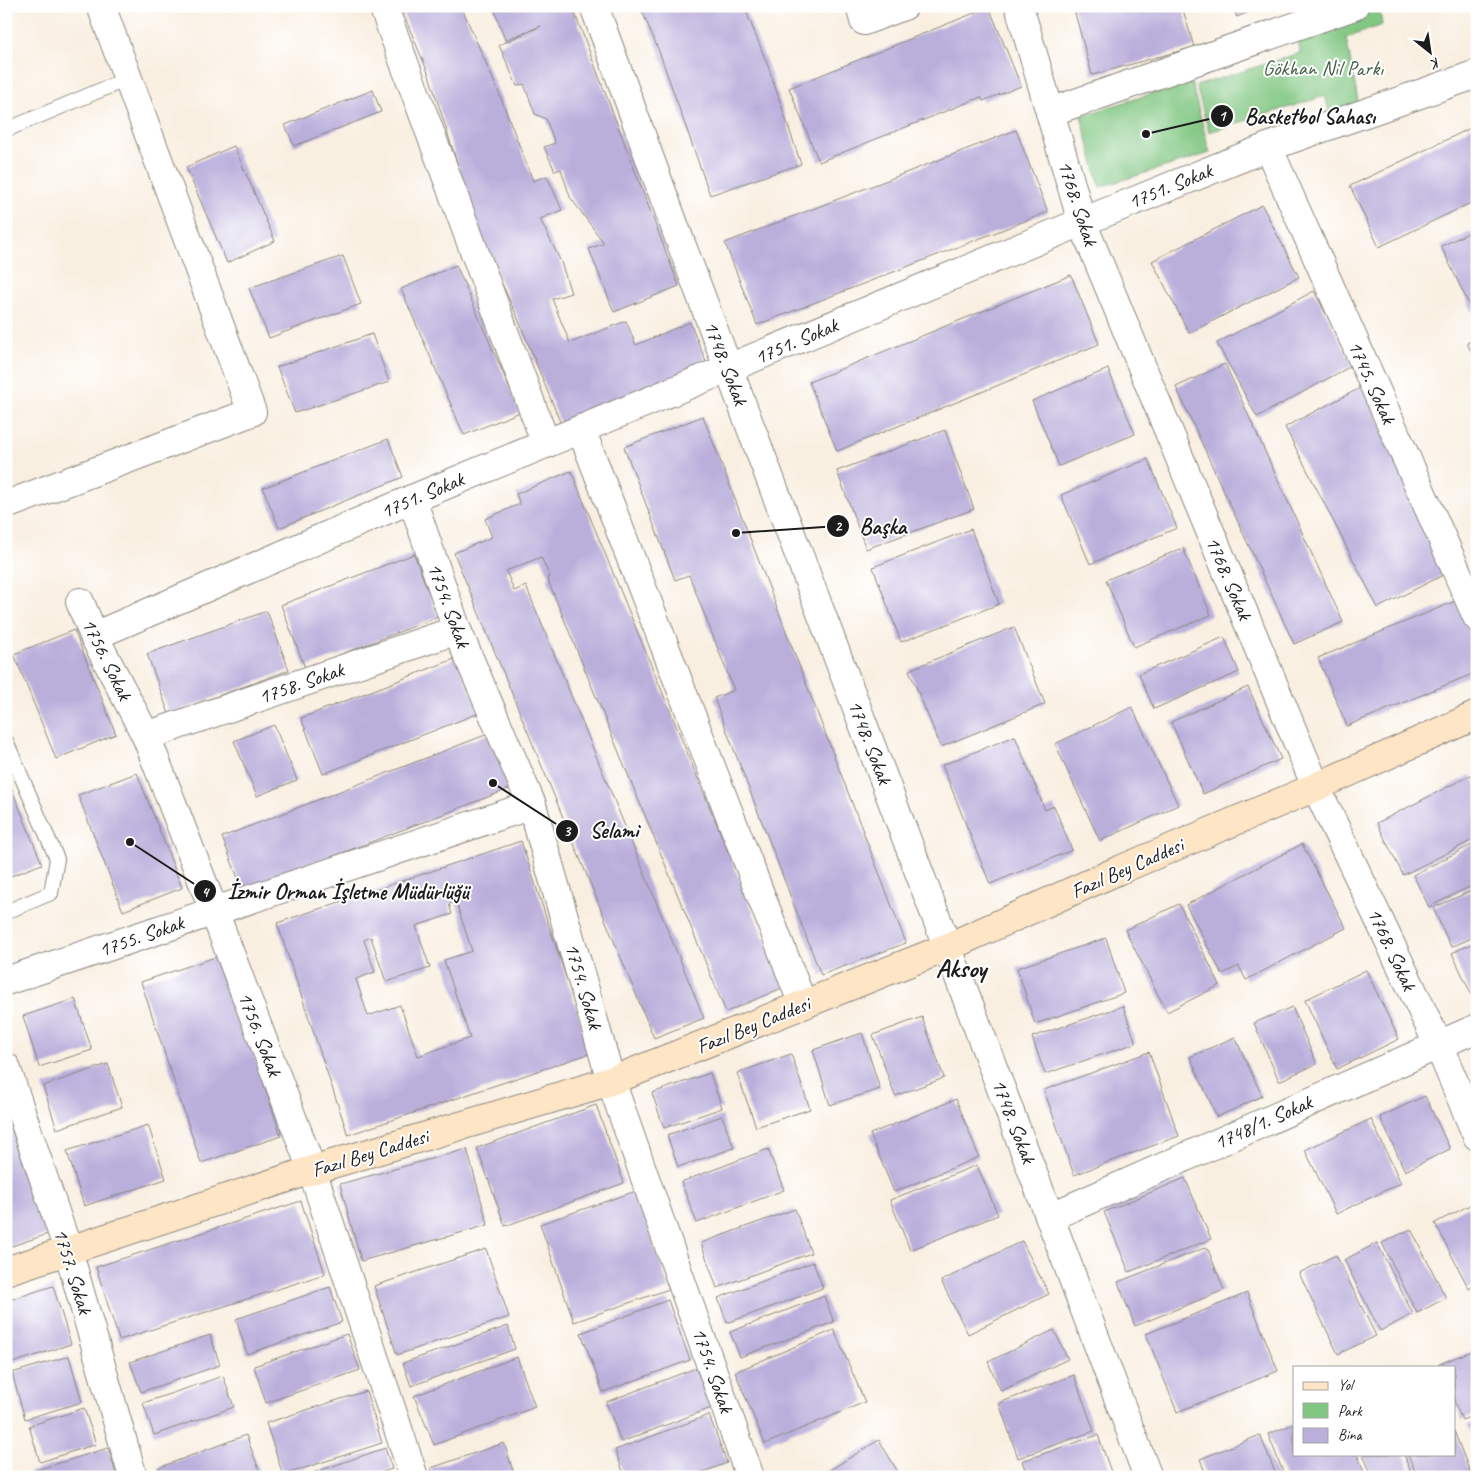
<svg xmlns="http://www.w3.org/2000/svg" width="1483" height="1483" viewBox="0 0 1483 1483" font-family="Caveat,sans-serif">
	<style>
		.green { fill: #81c782; stroke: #4e724f }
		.building { fill: #baafdb; fill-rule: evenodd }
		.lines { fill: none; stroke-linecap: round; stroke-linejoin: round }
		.lane-casing { stroke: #8a867e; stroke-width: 16 }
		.street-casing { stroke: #8a867e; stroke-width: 30 }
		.secondary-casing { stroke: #8a867e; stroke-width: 30 }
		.lane { stroke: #fff; stroke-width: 14 }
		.street { stroke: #fff; stroke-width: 28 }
		.secondary { stroke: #fde5c5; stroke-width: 28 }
		.labels { text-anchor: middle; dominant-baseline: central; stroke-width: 4; stroke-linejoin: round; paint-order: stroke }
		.park-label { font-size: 21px; fill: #446045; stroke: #fff }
		.street-label { font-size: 21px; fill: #1c1c1c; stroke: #fff }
		.district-label { font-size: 26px; font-weight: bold; fill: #1c1c1c; stroke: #fff }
		.leader { fill: none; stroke: #1c1c1c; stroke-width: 2 }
		.callout-dot { fill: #1c1c1c; stroke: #fff; stroke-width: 2 }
		.mark-label { font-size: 15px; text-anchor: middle; font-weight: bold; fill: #fff }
		.callout-label { font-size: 22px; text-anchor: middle; font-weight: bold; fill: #1c1c1c; stroke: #fff; stroke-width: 4; stroke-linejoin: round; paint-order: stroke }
	</style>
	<rect width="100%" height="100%" fill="#fff"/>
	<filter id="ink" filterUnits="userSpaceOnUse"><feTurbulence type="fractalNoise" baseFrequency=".02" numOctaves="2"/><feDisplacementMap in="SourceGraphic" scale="10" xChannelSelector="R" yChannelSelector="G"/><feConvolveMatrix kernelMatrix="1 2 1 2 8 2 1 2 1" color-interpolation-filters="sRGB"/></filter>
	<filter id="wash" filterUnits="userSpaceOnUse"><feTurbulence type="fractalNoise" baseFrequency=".0096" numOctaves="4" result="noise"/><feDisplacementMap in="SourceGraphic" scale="20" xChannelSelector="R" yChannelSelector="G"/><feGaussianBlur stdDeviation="1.12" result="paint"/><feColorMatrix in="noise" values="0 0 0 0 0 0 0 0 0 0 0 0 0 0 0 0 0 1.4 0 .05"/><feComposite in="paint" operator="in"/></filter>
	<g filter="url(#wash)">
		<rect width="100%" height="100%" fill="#f9efe1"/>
		<g class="green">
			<polygon points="1366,6 1379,6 1382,25 1346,38 1359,106 1330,115 1325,96 1209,132 1196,86 1300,53 1297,31"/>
			<polygon points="1191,81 1210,153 1100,187 1081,116"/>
		</g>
		<g id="blocks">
			<g class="building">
				<polygon points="400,6 461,6 499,93 533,181 547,176 562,210 540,219 561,262 571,293 552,299 570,343 626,321 636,345 690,322 707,364 561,424 516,314 482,241 429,75"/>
				<polygon points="493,6 572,6 679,286 614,312 589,249 604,243 570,197 561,169 555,171 544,147 555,143 546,119 535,114 524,84 517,86 499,45 541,26 505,40"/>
				<polygon points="640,6 744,6 768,66 801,164 710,195 660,54"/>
				<polygon points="1073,6 1182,6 1194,47 1092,75"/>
				<polygon points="1233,6 1263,6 1237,17"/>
				<polygon points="989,7 1021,86 983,101 981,97 819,162 789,88"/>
				<polygon points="373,90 381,112 294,146 285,125"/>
				<polygon points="1477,125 1477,200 1379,247 1350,186"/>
				<polygon points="1016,130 1048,212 757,325 725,243"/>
				<polygon points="234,146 275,241 227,263 186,167"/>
				<polygon points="1262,205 1299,277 1189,333 1152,261"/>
				<polygon points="1477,229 1477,314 1474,315 1441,246"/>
				<polygon points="343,256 361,304 269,338 249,288"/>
				<polygon points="456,265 520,412 464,435 401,289"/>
				<polygon points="1071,275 1099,344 837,451 809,382"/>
				<polygon points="1314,291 1353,365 1257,417 1217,343"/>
				<polygon points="372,334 389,382 295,413 277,367"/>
				<polygon points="1477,338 1477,364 1467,343"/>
				<polygon points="1225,364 1343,622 1294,644 1176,387"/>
				<polygon points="1108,369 1135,434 1059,466 1032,401"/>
				<polygon points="1362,387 1455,569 1378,608 1285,427"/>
				<polygon points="703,416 906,943 821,975 714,698 734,690 689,575 675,580 624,447"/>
				<polygon points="945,430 974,509 866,549 837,471"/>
				<polygon points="388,439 403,477 279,528 263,488"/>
				<polygon points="1148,459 1177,528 1090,564 1061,495"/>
				<polygon points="571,471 784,987 726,1012 566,624 547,578 550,577 541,557 506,571 514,591 526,586 704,1018 654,1038 454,553 492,537 485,519 520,504 516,494"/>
				<polygon points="971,529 999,604 901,642 873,567"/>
				<polygon points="1183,548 1211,615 1134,647 1106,580"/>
				<polygon points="414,554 438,617 305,668 281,605"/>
				<polygon points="1463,598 1477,632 1477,672 1347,726 1318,658"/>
				<polygon points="267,611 289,670 169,714 147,654"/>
				<polygon points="1014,627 1045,704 941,747 909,670"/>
				<polygon points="74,630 116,734 56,759 14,654"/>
				<polygon points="1224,637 1239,672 1154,709 1139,674"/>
				<polygon points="457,658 479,713 323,774 301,718"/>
				<polygon points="1248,687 1281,759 1203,794 1171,722"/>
				<polygon points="1132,707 1178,805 1100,841 1055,744"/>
				<polygon points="274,725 297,780 257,796 234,741"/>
				<polygon points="493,732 514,787 243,891 222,837"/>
				<polygon points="1015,736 1045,810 1054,806 1072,850 990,884 942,765"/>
				<polygon points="137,773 182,888 123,911 78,795"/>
				<polygon points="1471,775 1477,786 1477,838 1403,875 1377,823"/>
				<polygon points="11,787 42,864 6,878 6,789"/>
				<path d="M521 841 591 1053 348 1135 277 923ZM456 902 472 951 444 960 470 1038 418 1056 400 1005 368 1016 356 979 375 972 364 940 371 937 386 982 430 968 416 926 452 914 449 904Z"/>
				<polygon points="1477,842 1477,883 1429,907 1413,875"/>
				<polygon points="1302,844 1346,928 1246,980 1239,966 1222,974 1186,905"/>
				<polygon points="1477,888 1477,936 1451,947 1433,908"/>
				<polygon points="1179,904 1220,985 1167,1012 1125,930"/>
				<polygon points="1106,938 1124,993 1035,1024 1017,968"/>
				<polygon points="1477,941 1477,996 1473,998 1452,953"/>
				<polygon points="221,955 281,1136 201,1163 141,982"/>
				<polygon points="1366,970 1399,1039 1337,1069 1305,1000"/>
				<polygon points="75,999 92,1050 39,1067 23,1016"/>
				<polygon points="1123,1006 1136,1043 1045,1074 1032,1037"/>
				<polygon points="1292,1007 1317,1064 1279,1081 1254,1023"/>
				<polygon points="922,1017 944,1078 895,1096 873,1035"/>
				<polygon points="862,1033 880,1089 830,1105 813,1050"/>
				<polygon points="1235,1037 1262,1096 1217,1117 1190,1057"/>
				<polygon points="1149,1052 1179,1136 1074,1175 1044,1090"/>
				<polygon points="791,1054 810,1109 756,1127 737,1073"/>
				<polygon points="108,1064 122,1107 57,1129 43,1086"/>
				<polygon points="710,1073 722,1108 664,1128 652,1093"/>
				<polygon points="1425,1096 1450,1149 1405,1171 1380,1117"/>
				<polygon points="956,1099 979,1157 894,1192 870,1134"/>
				<polygon points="596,1105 624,1183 505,1226 477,1148"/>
				<polygon points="722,1116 734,1148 678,1167 667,1135"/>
				<polygon points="1371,1119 1401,1183 1336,1214 1305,1150"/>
				<polygon points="10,1125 48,1234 6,1248 6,1126"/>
				<polygon points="148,1125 166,1179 84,1206 67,1151"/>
				<polygon points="467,1149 488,1225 361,1261 340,1184"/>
				<polygon points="768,1149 784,1190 697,1223 681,1182"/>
				<polygon points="977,1165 998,1215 910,1250 890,1200"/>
				<polygon points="1185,1178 1211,1239 1129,1272 1104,1212"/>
				<polygon points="636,1191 669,1289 574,1322 540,1224"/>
				<polygon points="301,1201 325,1274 119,1340 96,1267"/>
				<polygon points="1474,1203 1477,1209 1477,1284 1469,1289 1435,1223"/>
				<polygon points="795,1209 811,1253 717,1288 701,1243"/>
				<polygon points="1411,1229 1446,1298 1417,1313 1382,1243"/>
				<polygon points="1022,1241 1049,1294 968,1334 941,1281"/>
				<polygon points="1377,1243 1413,1314 1380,1331 1344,1260"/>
				<polygon points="1207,1247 1224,1290 1135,1326 1118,1282"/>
				<polygon points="486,1249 509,1317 397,1355 374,1286"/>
				<polygon points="1336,1255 1376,1336 1338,1354 1299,1273"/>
				<polygon points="813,1262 823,1288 727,1323 718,1298"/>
				<polygon points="53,1286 71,1344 6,1365 6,1301"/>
				<polygon points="330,1287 342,1322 247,1354 236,1319"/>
				<polygon points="1247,1293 1278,1371 1177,1412 1146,1334"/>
				<polygon points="824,1296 834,1322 740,1357 730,1332"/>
				<polygon points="668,1300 690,1360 603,1392 581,1333"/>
				<polygon points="508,1326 515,1349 411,1386 403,1363"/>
				<polygon points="834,1330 865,1402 765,1444 735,1372"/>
				<polygon points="1054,1330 1068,1359 1001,1391 988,1362"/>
				<polygon points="347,1334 360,1370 266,1403 254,1366"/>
				<polygon points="210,1335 220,1365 141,1392 130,1362"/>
				<polygon points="1477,1349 1477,1414 1462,1420 1454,1401 1454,1367 1441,1367 1439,1364"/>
				<polygon points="69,1356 82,1402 25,1419 12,1373"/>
				<polygon points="517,1357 535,1407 434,1445 414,1396"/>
				<polygon points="696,1368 711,1408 621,1442 606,1402"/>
				<polygon points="1074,1375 1094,1431 1018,1458 999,1403"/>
				<polygon points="223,1376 234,1407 154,1435 143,1403"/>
				<polygon points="366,1391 382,1443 283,1475 266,1423"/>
				<polygon points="84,1408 96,1444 40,1462 29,1426"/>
				<polygon points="709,1415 727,1463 690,1477 625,1477 615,1450"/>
				<polygon points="1477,1422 1477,1448 1468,1425"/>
				<polygon points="1294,1424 1294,1454 1357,1454 1366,1477 1285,1477 1268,1434"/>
				<polygon points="1454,1431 1470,1472 1459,1477 1417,1477 1408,1454 1454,1454"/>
				<polygon points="246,1435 260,1472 247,1477 162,1477 158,1468"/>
				<polygon points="1098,1435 1111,1472 1096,1477 1028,1477 1022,1461"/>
				<polygon points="1260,1435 1277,1477 1207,1477 1200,1459"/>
				<polygon points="879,1440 901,1477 818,1477"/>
				<polygon points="504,1443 515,1477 434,1477 431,1468"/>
				<polygon points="108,1448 117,1477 32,1477 30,1472"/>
				<polygon points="385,1448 392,1469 368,1477 301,1477"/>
				<polygon points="1363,1454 1404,1454 1413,1477 1372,1477"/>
			</g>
		</g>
	</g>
	<g filter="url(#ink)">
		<use href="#blocks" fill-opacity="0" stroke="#8a867e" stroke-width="1"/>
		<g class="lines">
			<defs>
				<g id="lane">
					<polyline points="6,130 127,79"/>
					<polyline points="6,741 57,859 51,893 6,912"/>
				</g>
				<g id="street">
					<polyline points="383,6 546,444"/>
					<polyline points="594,6 679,238 1148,1477"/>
					<polyline points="860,6 864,21 904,6"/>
					<polyline points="1019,6 1082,222 1316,787 1438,1044 1477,1136"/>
					<polyline points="1050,112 1354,6"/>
					<polyline points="1268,147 1477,617"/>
					<polyline points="581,429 803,1005"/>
					<polyline points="412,499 457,630 532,805 611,1081 750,1477"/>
					<polyline points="6,505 252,412 101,6"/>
					<polyline points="80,602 94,636 146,736 214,911 312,1170 414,1477"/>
					<polyline points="94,636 412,499 1082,222 1268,147 1477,74"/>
					<polyline points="146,736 457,630"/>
					<polyline points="6,981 532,805"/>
					<polyline points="6,1067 68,1250 133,1477"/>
					<polyline points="1050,1217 1477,1028"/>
				</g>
				<polyline id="secondary" points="6,1271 312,1170 611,1081 948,947 1117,871 1316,787 1477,715"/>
			</defs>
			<use href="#lane" class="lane-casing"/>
			<use href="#street" class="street-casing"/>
			<use href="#secondary" class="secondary-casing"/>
			<use href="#lane" class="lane"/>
			<use href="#street" class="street"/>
			<use href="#secondary" class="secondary"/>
		</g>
	</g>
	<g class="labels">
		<g class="park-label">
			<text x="1323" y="68">Gökhan Nil Parkı</text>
		</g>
		<g class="street-label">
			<text transform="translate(1170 186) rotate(-22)">1751. Sokak</text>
			<text transform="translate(1078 203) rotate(72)">1768. Sokak</text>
			<text transform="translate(796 341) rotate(-23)">1751. Sokak</text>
			<text transform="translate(726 363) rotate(69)">1748. Sokak</text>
			<text transform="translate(1372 382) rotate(66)">1745. Sokak</text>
			<text transform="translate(422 495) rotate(-23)">1751. Sokak</text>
			<text transform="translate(1229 578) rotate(67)">1768. Sokak</text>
			<text transform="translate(449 605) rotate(70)">1754. Sokak</text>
			<text transform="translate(107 659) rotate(64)">1756. Sokak</text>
			<text transform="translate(301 683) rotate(-19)">1758. Sokak</text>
			<text transform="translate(870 742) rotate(69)">1748. Sokak</text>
			<text transform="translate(1127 868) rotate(-24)">Fazıl Bey Caddesi</text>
			<text transform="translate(141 936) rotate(-19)">1755. Sokak</text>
			<text transform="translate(1392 949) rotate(65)">1768. Sokak</text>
			<text transform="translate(584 986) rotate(74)">1754. Sokak</text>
			<text transform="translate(753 1025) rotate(-22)">Fazıl Bey Caddesi</text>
			<text transform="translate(260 1034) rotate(69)">1756. Sokak</text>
			<text transform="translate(1014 1121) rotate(69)">1748. Sokak</text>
			<text transform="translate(1263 1122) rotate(-24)">1748/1. Sokak</text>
			<text transform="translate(370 1153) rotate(-17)">Fazıl Bey Caddesi</text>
			<text transform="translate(73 1271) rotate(73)">1757. Sokak</text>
			<text transform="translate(713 1370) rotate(71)">1754. Sokak</text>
		</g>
		<g class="district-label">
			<text x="961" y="968">Aksoy</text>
		</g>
	</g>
	<path class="leader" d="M1146 134L1222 116M736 533L838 526M493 783L567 831M130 842L205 891"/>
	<g class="callout-dot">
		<circle cx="1146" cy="134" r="5"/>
		<circle cx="736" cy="533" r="5"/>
		<circle cx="493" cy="783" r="5"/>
		<circle cx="130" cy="842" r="5"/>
		<circle cx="1222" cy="116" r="12"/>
		<circle cx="838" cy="526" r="12"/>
		<circle cx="567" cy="831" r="12"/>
		<circle cx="205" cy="891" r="12"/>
	</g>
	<g class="mark-label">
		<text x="1222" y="121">1</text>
		<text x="838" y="531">2</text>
		<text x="567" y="836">3</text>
		<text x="205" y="897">4</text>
	</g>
	<g class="callout-label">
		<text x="1310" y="124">Basketbol Sahası</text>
		<text x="883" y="534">Başka</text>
		<text x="614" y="838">Selami</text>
		<text x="348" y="899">İzmir Orman İşletme Müdürlüğü</text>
	</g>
	<rect width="1483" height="1483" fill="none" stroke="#fff" stroke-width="25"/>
	<rect x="1293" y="1366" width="162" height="90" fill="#ffffff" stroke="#a4a4a4"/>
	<rect x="1303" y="1382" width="25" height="8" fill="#fde5c5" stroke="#a4a4a4"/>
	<text x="1338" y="1390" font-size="15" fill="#1c1c1c">Yol</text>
	<rect x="1303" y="1403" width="25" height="15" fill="#81c782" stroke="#a4a4a4"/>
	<text x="1338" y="1416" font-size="15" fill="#1c1c1c">Park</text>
	<rect x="1303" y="1428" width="25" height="15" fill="#baafdb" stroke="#a4a4a4"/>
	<text x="1338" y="1440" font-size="15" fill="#1c1c1c">Bina</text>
	<g transform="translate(1430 52) rotate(150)" stroke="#ffffff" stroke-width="4" paint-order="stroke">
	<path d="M0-4L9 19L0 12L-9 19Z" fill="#1c1c1c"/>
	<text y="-8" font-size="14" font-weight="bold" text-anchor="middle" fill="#1c1c1c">K</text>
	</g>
</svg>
